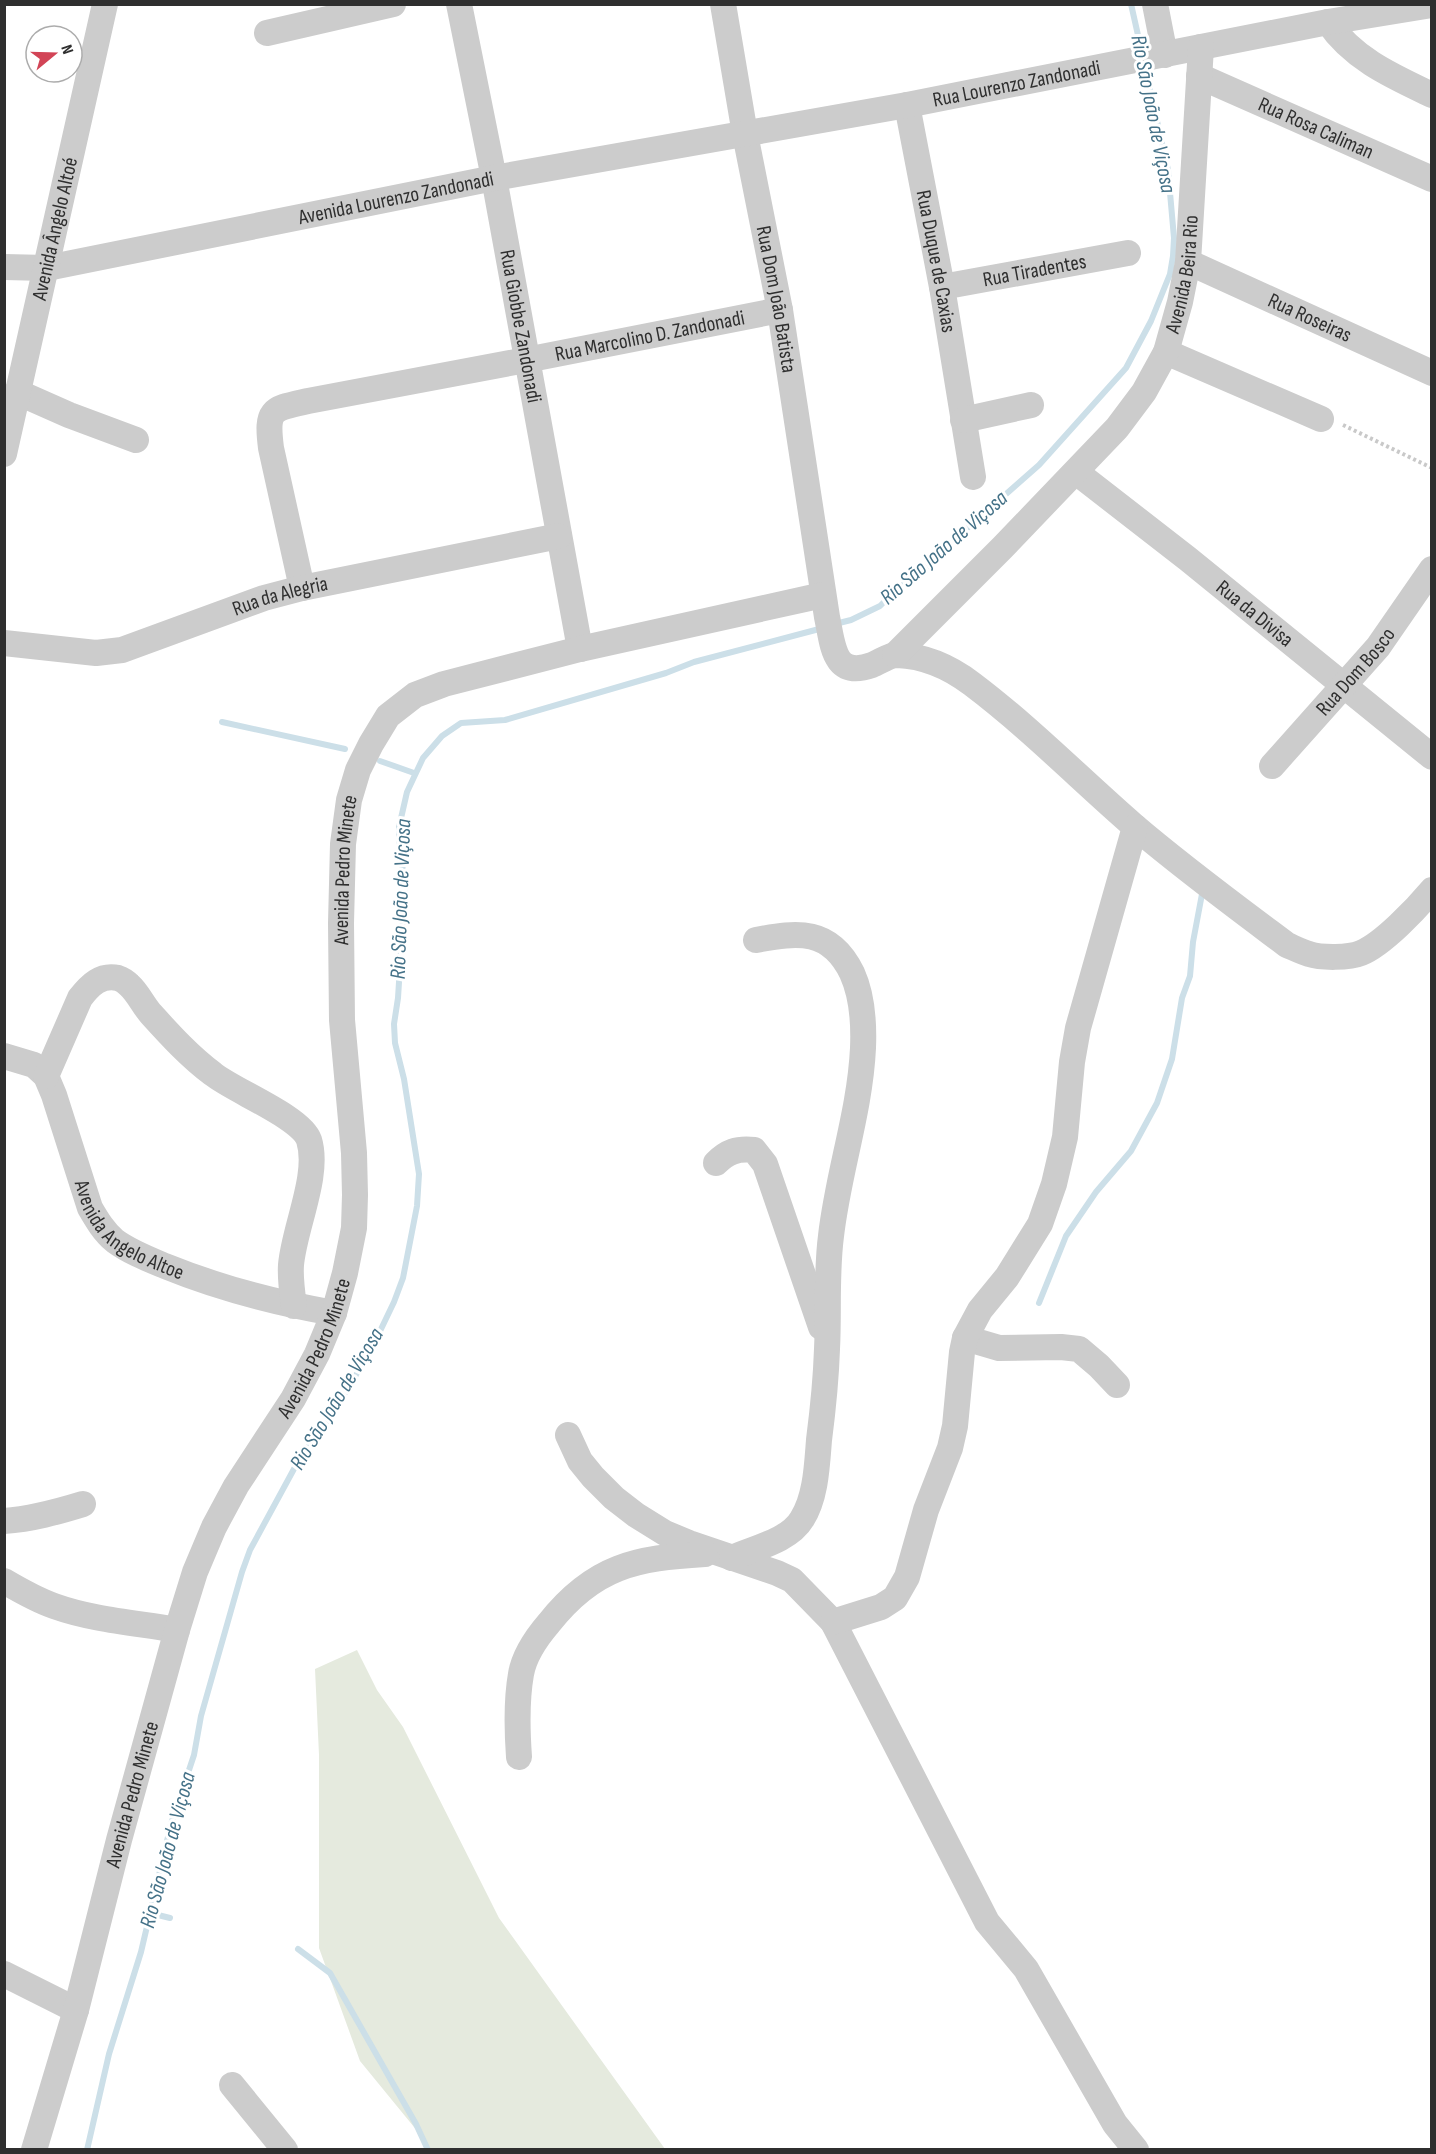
<svg xmlns="http://www.w3.org/2000/svg" width="1436" height="2154" viewBox="0 0 1436 2154" font-family="'Sofia Sans Condensed',sans-serif">
	<style>
		.green { fill: #e5eade }
		.lines { fill: none; stroke-linecap: round; stroke-linejoin: round }
		.stream { stroke: #ccdfe8; stroke-width: 6 }
		.path { stroke: #c9c9c9; stroke-width: 4; stroke-dasharray: 3 3; stroke-linecap: butt }
		.minor { stroke: #ccc; stroke-width: 26 }
		.labels { text-anchor: middle; dominant-baseline: central; stroke-width: 6; stroke-linejoin: round; paint-order: stroke }
		.street-label { font-size: 21px; fill: #2f2f2f; stroke: #fff }
		.water-label { font-size: 22px; font-style: italic; fill: #457288; stroke: #fff }
	</style>
	<rect width="100%" height="100%" fill="#fff"/>
	<polygon class="green" points="357,1650 377,1690 403,1727 499,1918 665,2149 430,2149 423,2138 360,2061 319,1948 319,1755 315,1669"/>
	<g class="lines">
		<g class="stream">
			<polyline points="1131,4 1142,53"/>
			<polyline points="835,624 851,620 880,606 896,590 925,569 963,532 1039,465 1126,368 1151,321 1170,274 1173,256 1174,238 1168,170 1144,63"/>
			<polyline points="222,722 345,749"/>
			<polyline points="380,761 414,773"/>
			<polyline points="1039,1303 1066,1236 1096,1192 1131,1151 1157,1103 1172,1059 1182,998 1190,976 1193,942 1202,894"/>
			<polyline points="150,1913 170,1918"/>
			<polyline points="298,1949 330,1973 416,2124 428,2150"/>
			<polyline points="87,2150 109,2054 141,1952 171,1824 194,1755 201,1716 242,1572 250,1550 301,1456 328,1421 371,1350 394,1302 403,1278 417,1206 419,1174 404,1079 395,1043 394,1024 398,998 405,887 400,848 399,827 407,792 423,758 442,736 461,723 505,720 666,673 694,662 823,628"/>
		</g>
		<polyline class="path" points="1343,425 1432,468"/>
		<g class="minor">
			<path id="s1" d="M459 4 494 178 580 649"/>
			<path id="s2" d="M723 4 745 134 780 310 827 617C833 645 833 679 872 665 880 662 889 655 897 655 925 656 951 668 972 684 1029 727 1079 778 1133 825 1182 867 1235 906 1287 945 1294 948 1302 952 1309 954 1321 958 1349 958 1361 953 1383 944 1416 909 1432 890"/>
			<polyline points="1155,4 1165,55"/>
			<path d="M1328 22C1353 59 1392 76 1432 95"/>
			<polyline points="267,33 393,4"/>
			<path id="s3" d="M1199 76 1432 179"/>
			<path id="s4" d="M907 105 942 287 973 477"/>
			<path id="s5" d="M1188 262 1432 373"/>
			<path id="s6" d="M4 267 47 268 494 178 907 105 1328 22 1432 5"/>
			<path id="s7" d="M942 287 1128 253"/>
			<polyline points="1166,352 1321,419"/>
			<polyline points="17,392 69,415 136,440"/>
			<polyline points="963,420 1031,405"/>
			<path id="s8" d="M4 454 105 4"/>
			<path id="s9" d="M1076 472 1188 559 1432 757"/>
			<path id="s10" d="M302 588 271 448C266 408 272 409 308 401L526 360 780 310"/>
			<path id="s11" d="M4 643 96 653 122 650 264 598 302 588 559 536"/>
			<path id="s12" d="M895 655 1003 547 1117 428 1144 392 1166 352 1180 302 1188 262 1201 47"/>
			<path id="s13" d="M1272 766 1378 647 1432 569"/>
			<path id="s14" d="M4 1056 34 1065 46 1076 54 1095 90 1208C97 1220 104 1232 115 1241 130 1252 148 1259 165 1266 219 1288 277 1303 334 1313"/>
			<path d="M46 1076 80 998C90 985 101 974 118 978 121 979 126 982 129 985 138 993 143 1005 151 1014 170 1035 190 1057 213 1074 234 1091 301 1117 309 1140 320 1175 294 1228 291 1265 290 1278 292 1292 294 1306"/>
			<path d="M716 1163C727 1152 737 1148 754 1150L765 1164 821 1327"/>
			<polyline points="965,1338 999,1348 1061,1347 1079,1349 1099,1366 1117,1385"/>
			<polyline points="568,1435 580,1461 593,1477 614,1498 636,1515 665,1533 689,1543 777,1573 792,1580 833,1622 987,1922 1026,1969 1115,2124 1136,2150"/>
			<path d="M4 1521C32 1519 57 1512 83 1504"/>
			<path d="M732 1558C754 1548 789 1541 802 1519 816 1497 817 1465 819 1440 823 1409 826 1379 827 1349 829 1311 826 1274 831 1236 838 1173 860 1112 863 1048 864 1024 862 995 852 973 830 928 798 932 756 940"/>
			<path d="M4 1581C21 1591 37 1600 54 1606 93 1620 137 1623 177 1630"/>
			<polyline points="833,1622 881,1607 895,1598 907,1577 926,1510 950,1448 955,1426 962,1352 965,1338 980,1310 1007,1277 1040,1224 1054,1184 1065,1137 1072,1062 1078,1028 1135,827"/>
			<path d="M519 1757C517 1729 516 1702 521 1674 524 1656 537 1637 549 1623 594 1566 636 1558 705 1554"/>
			<polyline points="4,1974 76,2010"/>
			<polyline points="232,2085 285,2150"/>
			<path id="s15" d="M34 2150 76 2010 119 1840 177 1630 195 1572 214 1527 236 1486 293 1399 317 1354 334 1313 345 1273 354 1228 355 1195 354 1153 342 1020 341 923 343 844 349 800 358 770 371 744 388 716 415 695 444 684 580 649 823 595"/>
		</g>
	</g>
	<g class="labels">
		<g class="street-label">
			<text stroke="none"><textPath href="#s6" startOffset="1030">Rua Lourenzo Zandonadi</textPath></text>
			<text stroke="none"><textPath href="#s3" startOffset="128">Rua Rosa Caliman</textPath></text>
			<text stroke="none"><textPath href="#s6" startOffset="399">Avenida Lourenzo Zandonadi</textPath></text>
			<text stroke="none"><textPath href="#s8" startOffset="231">Avenida Ângelo Altoé</textPath></text>
			<text stroke="none"><textPath href="#s4" startOffset="159">Rua Duque de Caxias</textPath></text>
			<text stroke="none"><textPath href="#s7" startOffset="94">Rua Tiradentes</textPath></text>
			<text stroke="none"><textPath href="#s12" startOffset="488">Avenida Beira Rio</textPath></text>
			<text stroke="none"><textPath href="#s2" startOffset="300">Rua Dom João Batista</textPath></text>
			<text stroke="none"><textPath href="#s5" startOffset="134">Rua Roseiras</textPath></text>
			<text stroke="none"><textPath href="#s1" startOffset="328">Rua Giobbe Zandonadi</textPath></text>
			<text stroke="none"><textPath href="#s10" startOffset="564">Rua Marcolino D. Zandonadi</textPath></text>
			<text stroke="none"><textPath href="#s11" startOffset="286">Rua da Alegria</textPath></text>
			<text stroke="none"><textPath href="#s9" startOffset="228">Rua da Divisa</textPath></text>
			<text stroke="none"><textPath href="#s13" startOffset="126">Rua Dom Bosco</textPath></text>
			<text stroke="none"><textPath href="#s15" startOffset="1341">Avenida Pedro Minete</textPath></text>
			<text stroke="none"><textPath href="#s14" startOffset="231">Avenida Angelo Altoe</textPath></text>
			<text stroke="none"><textPath href="#s15" startOffset="855">Avenida Pedro Minete</textPath></text>
			<text stroke="none"><textPath href="#s15" startOffset="369">Avenida Pedro Minete</textPath></text>
		</g>
		<g class="water-label">
			<text transform="translate(1153 114) rotate(79)">Rio São João de Viçosa</text>
			<text transform="translate(944 548) rotate(-41)">Rio São João de Viçosa</text>
			<text transform="translate(401 899) rotate(-88)">Rio São João de Viçosa</text>
			<text transform="translate(337 1399) rotate(-59)">Rio São João de Viçosa</text>
			<text transform="translate(168 1850) rotate(-75)">Rio São João de Viçosa</text>
		</g>
	</g>
	<rect width="1436" height="2154" fill="none" stroke="#2f2f2f" stroke-width="12"/>
	<g transform="translate(54 54) rotate(71)"><circle r="28" fill="#ffffff" stroke="#acacac" stroke-width="1.5"/>
	<path d="M0-4.5L10 22L0 15L-10 22Z" fill="#d24456"/>
	<text y="-9" font-size="16" font-weight="bold" text-anchor="middle" fill="#2f2f2f">N</text>
	</g>
</svg>
